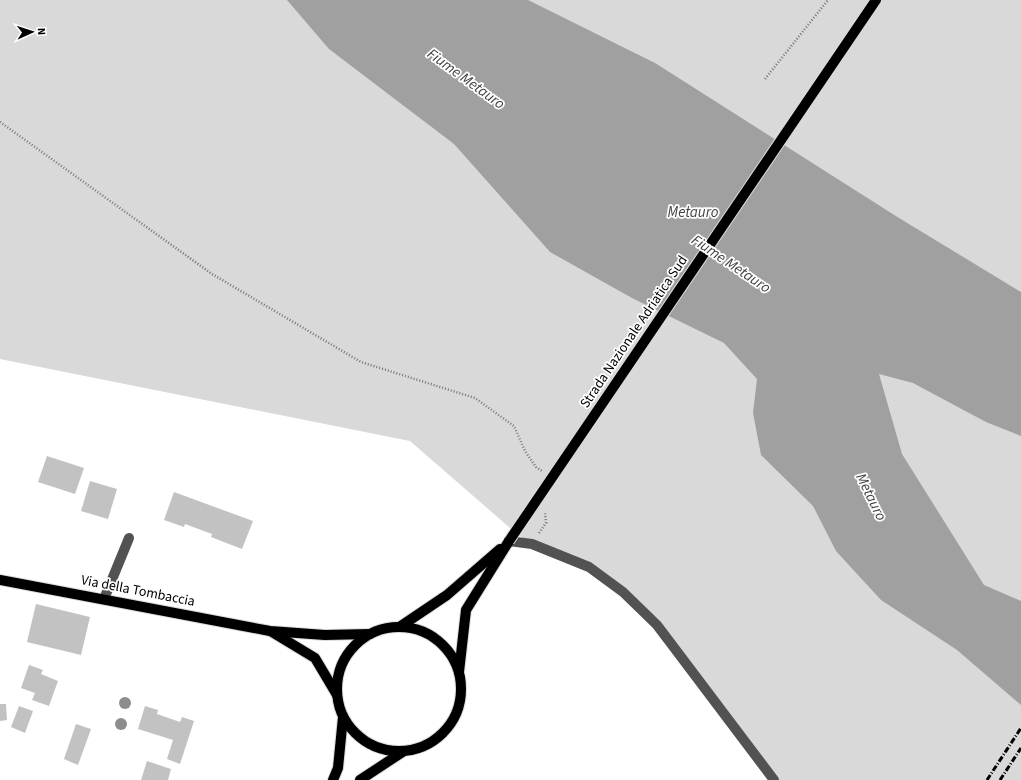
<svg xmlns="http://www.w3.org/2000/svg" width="1021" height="780" viewBox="0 0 1021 780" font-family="'Source Sans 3',sans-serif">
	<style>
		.green { fill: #d9d9d9 }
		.water { fill: #a0a0a0 }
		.building { fill: #c2c2c2 }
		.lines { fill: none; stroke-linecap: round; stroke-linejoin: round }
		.major-casing { stroke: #dbdbdb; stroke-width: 12 }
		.path { stroke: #747474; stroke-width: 2.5; stroke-dasharray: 1 2; stroke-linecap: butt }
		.minor { stroke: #525252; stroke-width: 10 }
		.major { stroke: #000; stroke-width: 10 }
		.rail { stroke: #000; stroke-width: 3; stroke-dasharray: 6 2 1 2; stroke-linecap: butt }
		.major-bridge-casing { stroke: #dbdbdb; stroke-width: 12; stroke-linecap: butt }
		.major-bridge { stroke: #000; stroke-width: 10 }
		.tree { fill: #8d8d8d }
		.labels { text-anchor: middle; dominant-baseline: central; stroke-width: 3.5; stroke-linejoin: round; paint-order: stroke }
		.street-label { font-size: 14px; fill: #000; stroke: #fff }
		.water-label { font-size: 15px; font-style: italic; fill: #414141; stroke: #fff }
	</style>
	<rect width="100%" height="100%" fill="#fff"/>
	<polygon class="green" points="0,0 1021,0 1021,780 773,780 617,583 532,544 517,534 410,441 0,359"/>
	<polygon class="water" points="287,0 528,0 655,63 899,218 1021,292 1021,436 986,422 913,383 879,374 902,454 984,585 1021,601 1021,705 957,650 881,600 836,551 813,506 761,455 753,413 757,379 724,343 632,298 550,252 454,144 329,49"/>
	<g class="building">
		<polygon points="47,456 84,468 75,494 38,482"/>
		<polygon points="90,481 117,489 108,519 81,511"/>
		<polygon points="174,492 253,521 242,549 211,537 212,534 185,524 184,527 164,520"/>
		<polygon points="36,604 90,617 81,655 27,642"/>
		<polygon points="29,665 43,670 41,674 58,681 49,706 32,700 35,693 21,688"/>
		<polygon points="0,704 6,704 7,720 0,721"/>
		<polygon points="19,706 33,711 25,733 11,727"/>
		<polygon points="145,706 158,710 157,714 180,722 182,717 194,721 180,764 167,759 173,740 138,729"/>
		<polygon points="76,724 91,729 78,765 64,759"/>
		<polygon points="147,761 171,769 168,780 141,780"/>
	</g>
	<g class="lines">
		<defs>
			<g id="major">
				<polyline points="0,580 270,631 325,635 370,634"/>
				<polyline points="401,626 447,595 500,549"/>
				<circle cx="399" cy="689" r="62"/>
				<polyline points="272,632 315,658 337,695"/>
				<polyline points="459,672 466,610 509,541"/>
				<polyline points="333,780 338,768 343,717"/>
				<polyline points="360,780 404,751"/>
			</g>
		</defs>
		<use href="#major" class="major-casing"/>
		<g class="path">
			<polyline points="765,79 828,0"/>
			<polyline points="0,122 212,274 361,362 475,398 514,426 525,451 536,467 542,471"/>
			<polyline points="539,533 546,523 545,513"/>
		</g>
		<g class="minor">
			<polyline points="509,541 532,544 589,567 623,592 657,625 774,780"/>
			<polyline points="104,599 129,538"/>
		</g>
		<use href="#major" class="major"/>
		<g class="rail">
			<polyline points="987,780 1021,728"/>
			<polyline points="1000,780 1021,748"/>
		</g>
		<defs>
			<polyline id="major-bridge" points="509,541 876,0"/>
		</defs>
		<use href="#major-bridge" class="major-bridge-casing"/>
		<use href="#major-bridge" class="major-bridge"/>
	</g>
	<g class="tree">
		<circle cx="125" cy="703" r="6"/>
		<circle cx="121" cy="724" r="6"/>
	</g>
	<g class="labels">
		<g class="street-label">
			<text transform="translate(634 332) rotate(-56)">Strada Nazionale Adriatica Sud</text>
			<text transform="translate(138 591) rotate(11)">Via della Tombaccia</text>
		</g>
		<g class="water-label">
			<text transform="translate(466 79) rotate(36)">Fiume Metauro</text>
			<text x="693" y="212">Metauro</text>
			<text transform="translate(731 264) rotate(34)">Fiume Metauro</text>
			<text transform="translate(871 497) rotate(64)">Metauro</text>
		</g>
	</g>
	<g transform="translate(32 32) rotate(87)" stroke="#ffffff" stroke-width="3" paint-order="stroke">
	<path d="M0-3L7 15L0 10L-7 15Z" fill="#000000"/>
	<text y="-6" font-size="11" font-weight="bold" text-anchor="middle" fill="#000000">N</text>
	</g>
</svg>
